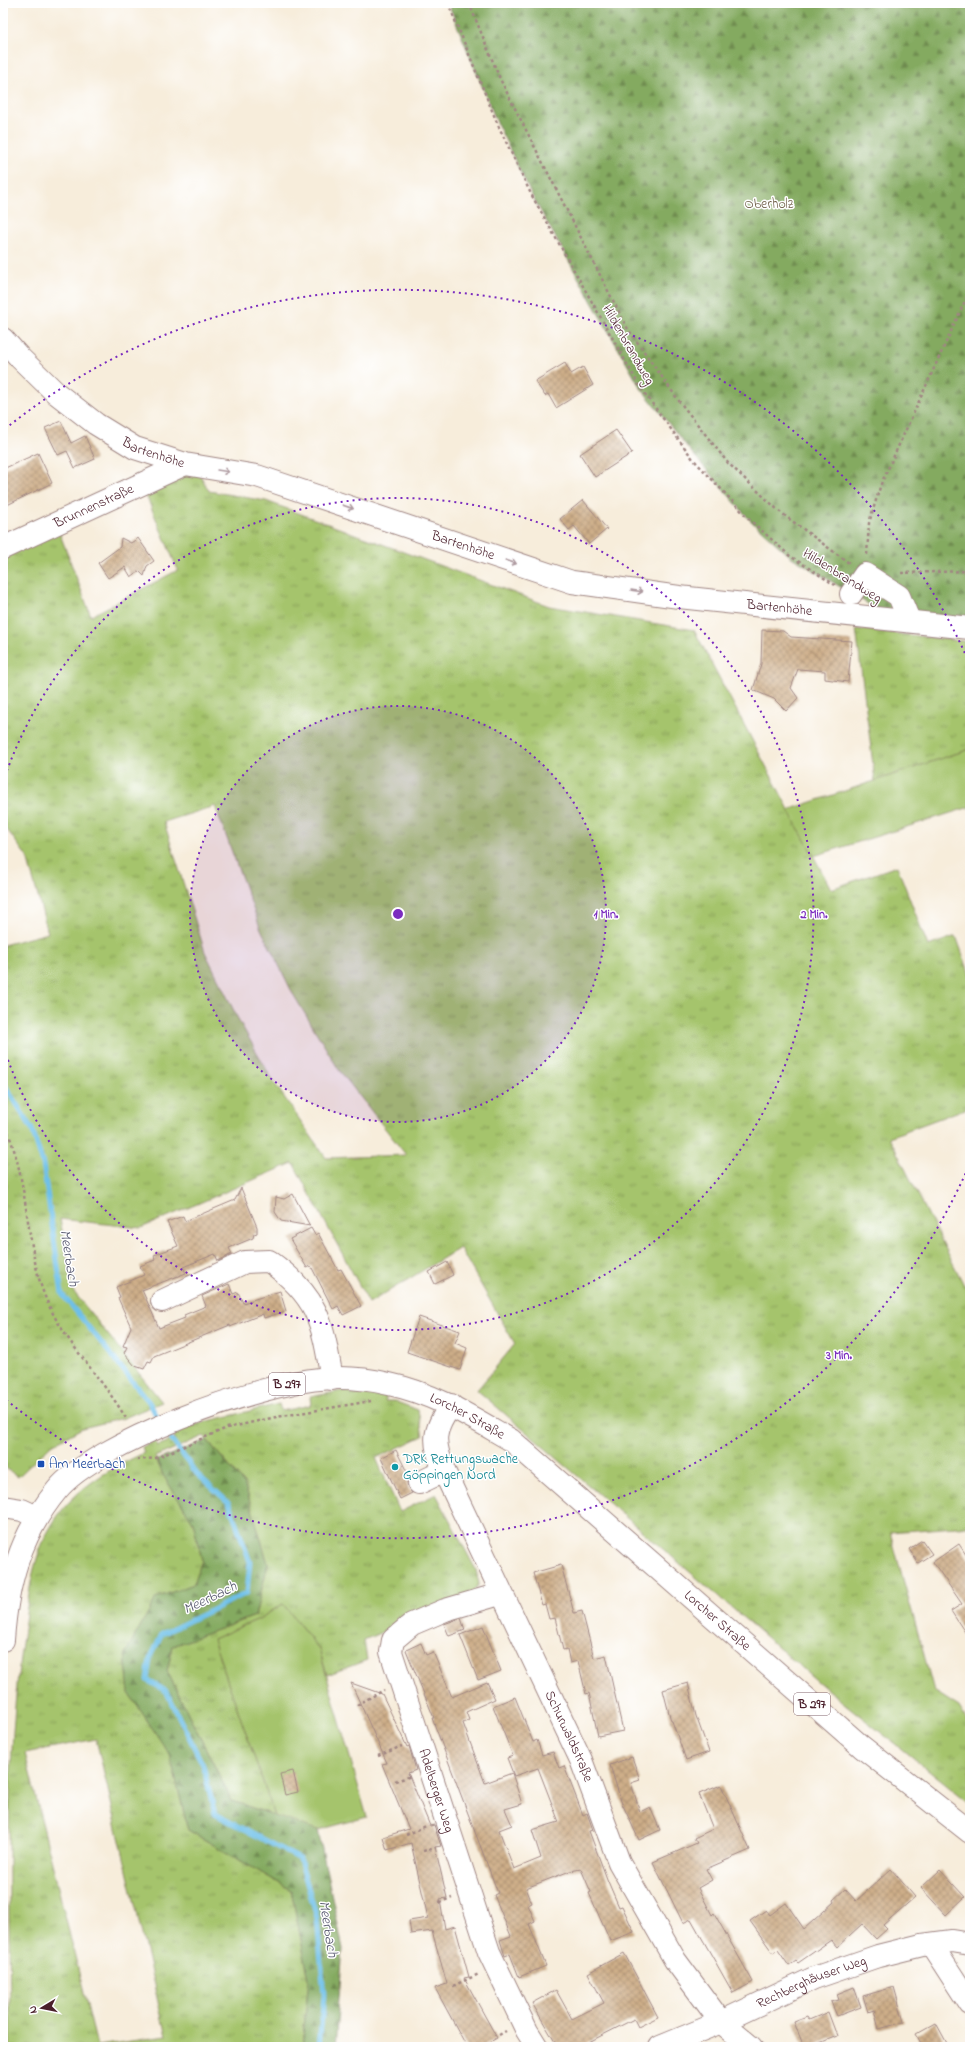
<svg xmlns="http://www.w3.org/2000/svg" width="973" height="2050" viewBox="0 0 973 2050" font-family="'Indie Flower',sans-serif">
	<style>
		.grass { fill: url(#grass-tufts); stroke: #78724c; fill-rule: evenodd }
		.forest { fill: url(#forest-firs); stroke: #676446 }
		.green { fill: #a5c46c; stroke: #78724c }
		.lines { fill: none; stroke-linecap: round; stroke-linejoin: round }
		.stream { stroke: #6dc0e9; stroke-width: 5 }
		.building { fill: url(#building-cross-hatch) }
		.minor-casing { stroke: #a08683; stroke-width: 24 }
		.major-casing { stroke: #a08683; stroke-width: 24 }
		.path { stroke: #a08683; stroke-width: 2.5; stroke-dasharray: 3 3; stroke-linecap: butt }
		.minor { stroke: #fff; stroke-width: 22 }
		.major { stroke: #fff; stroke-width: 22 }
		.oneway { stroke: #ae9aa0 }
		.ring { fill: none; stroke: #7b2cbf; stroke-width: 2; stroke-dasharray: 2 4 }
		.transit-dot { fill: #1a4fb4; stroke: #fff; stroke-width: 1.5 }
		.culture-dot { fill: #0f9aa8; stroke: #fff; stroke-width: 1.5 }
		.labels { text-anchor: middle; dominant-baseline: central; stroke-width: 3; stroke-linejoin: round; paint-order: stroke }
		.shield { fill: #fff; stroke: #80626b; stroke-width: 1 }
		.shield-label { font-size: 13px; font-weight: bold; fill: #4a1f2b }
		.park-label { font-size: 14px; fill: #6a5942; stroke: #fff }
		.street-label { font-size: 14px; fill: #4a1f2b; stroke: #fff }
		.culture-label { font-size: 14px; fill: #0d838f; stroke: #fff; text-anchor: start }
		.transit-label { font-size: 14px; fill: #164399; stroke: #fff; text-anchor: start }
		.water-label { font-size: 15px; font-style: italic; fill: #56576e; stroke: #fff }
		.centre { fill: #7b2cbf; stroke: #fff; stroke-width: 2 }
		.ring-label { font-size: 12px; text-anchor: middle; font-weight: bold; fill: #7b2cbf; stroke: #fff; stroke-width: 3; stroke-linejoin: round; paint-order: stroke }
	</style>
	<defs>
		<pattern id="grass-tufts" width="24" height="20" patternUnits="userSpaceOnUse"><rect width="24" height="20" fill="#a5c46c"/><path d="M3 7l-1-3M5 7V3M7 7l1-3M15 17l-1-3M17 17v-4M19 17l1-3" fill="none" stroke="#889f59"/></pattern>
		<pattern id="forest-firs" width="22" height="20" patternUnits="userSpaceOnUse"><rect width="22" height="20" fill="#84aa60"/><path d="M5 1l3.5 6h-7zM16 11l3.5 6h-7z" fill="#6e8a4f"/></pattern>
		<pattern id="building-cross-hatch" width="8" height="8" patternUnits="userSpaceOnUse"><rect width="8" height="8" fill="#ceae89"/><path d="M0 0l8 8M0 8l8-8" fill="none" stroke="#a98d70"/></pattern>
	</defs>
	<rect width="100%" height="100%" fill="#fff"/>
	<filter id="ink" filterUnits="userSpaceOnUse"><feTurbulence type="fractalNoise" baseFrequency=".025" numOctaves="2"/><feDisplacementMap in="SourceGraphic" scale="8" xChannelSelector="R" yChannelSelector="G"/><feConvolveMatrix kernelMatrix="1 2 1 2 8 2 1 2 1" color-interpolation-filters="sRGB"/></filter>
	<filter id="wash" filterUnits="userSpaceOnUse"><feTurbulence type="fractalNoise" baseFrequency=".012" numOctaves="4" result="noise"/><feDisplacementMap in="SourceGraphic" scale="16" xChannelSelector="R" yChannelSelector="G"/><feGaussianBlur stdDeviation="0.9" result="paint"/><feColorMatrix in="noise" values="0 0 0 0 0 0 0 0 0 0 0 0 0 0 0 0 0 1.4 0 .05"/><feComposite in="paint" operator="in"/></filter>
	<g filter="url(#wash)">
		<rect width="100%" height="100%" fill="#f7eddb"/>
		<g class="grass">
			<path d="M181 472 200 475 209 491 266 501 549 606 694 630 831 889 897 866 928 946 956 936 970 975V1107L889 1137 963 1283 970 1292V1526L890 1532 934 1691 959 1707 970 1725V1804L829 1691 477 1390 515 1344 460 1248 369 1303 293 1163 141 1228 60 1219 73 1291 162 1402 124 1418 82 1428 50 1446 18 1477 3 1466V945L48 933 27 857 3 824V555L58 529 91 616 178 570 145 493ZM215 806 260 927 293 994 339 1070 406 1155 326 1158 273 1081 237 1017 205 952 164 822Z"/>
			<polygon points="856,629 970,642 970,749 875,781"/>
			<path d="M346 1390H361L387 1396 385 1401H394L418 1410 423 1436 376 1458 400 1512 436 1494 476 1570 479 1584 473 1592 364 1640 367 1660 327 1675 319 1649 283 1604 259 1619 213 1639 275 1816 232 1801 167 1671 173 1646 255 1616 268 1564 245 1485 204 1436 155 1457 163 1475 193 1522 202 1560 194 1584 156 1598 129 1693 170 1754 188 1830 291 1890 309 1979 302 2047H10C10 1908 3 1767 24 1629 29 1591 33 1553 55 1520 76 1488 109 1469 144 1453L142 1447 155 1440 157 1446 175 1439 173 1433 200 1423 279 1404 281 1411 311 1405 310 1397ZM96 1739 166 2036 97 2046 25 1753Z"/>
		</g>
		<g class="forest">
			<polygon points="448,3 970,3 970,628 891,618 790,556 750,520 692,453 640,387 531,194 498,125"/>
			<polygon points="207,1440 245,1485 268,1564 255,1616 173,1646 167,1671 232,1801 318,1830 343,1949 335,2047 302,2047 309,1979 291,1890 188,1830 170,1755 129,1693 125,1654 156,1598 194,1584 202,1560 193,1522 163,1475 157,1460"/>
		</g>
		<g class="green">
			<polygon points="970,749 970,807 814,856 788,810"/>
			<polygon points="283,1604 319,1649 367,1817 318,1830 275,1816 213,1639 259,1619"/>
		</g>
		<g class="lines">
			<g class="stream">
				<polyline points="3,1082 32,1129 43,1164 62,1294 149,1402 160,1422"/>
				<polyline points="165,1431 197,1474 229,1503 250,1562 247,1593 162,1634 150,1659 147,1680 166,1691 203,1765 215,1814 300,1859 317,1918 324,1995 319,2047"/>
			</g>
		</g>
		<g id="blocks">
			<g class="building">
				<polygon points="565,363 571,374 583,367 593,385 556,408 548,394 545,396 535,381"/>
				<polygon points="61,421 71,443 85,436 95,459 75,468 67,451 58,455 45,428"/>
				<polygon points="616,430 632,453 595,477 580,454"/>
				<polygon points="38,453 52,483 3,507 3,469"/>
				<polygon points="583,500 607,529 589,544 574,526 569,530 560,519"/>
				<polygon points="121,538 131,543 138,538 154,561 147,566 144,576 139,571 131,577 125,567 108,578 98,563 120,547"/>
				<polygon points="762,630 783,631 791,637 852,641 848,682 825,679 825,671 798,669 791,688 798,698 786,711 774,699 753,690 761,664"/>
				<polygon points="241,1188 257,1227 257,1233 254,1234 253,1238 229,1248 232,1254 218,1261 215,1254 183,1267 186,1273 142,1290 159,1328 185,1318 184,1315 206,1306 202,1296 229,1284 233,1294 238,1292 243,1303 280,1291 286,1311 264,1318 263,1314 230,1327 230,1325 154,1356 151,1362 148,1361 144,1369 135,1366 124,1353 127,1347 123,1346 131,1327 118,1298 120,1297 116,1287 144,1275 140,1266 155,1260 154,1255 178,1246 167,1222 183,1216 185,1221 235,1200"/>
				<polygon points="293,1194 310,1226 281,1221 275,1212 276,1197 284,1199"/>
				<polygon points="311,1228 315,1235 318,1233 338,1270 341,1269 361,1306 343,1315 338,1306 333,1309 311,1266 307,1268 290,1239"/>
				<polygon points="447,1262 453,1275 435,1284 429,1272"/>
				<polygon points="419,1317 460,1331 455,1343 467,1348 460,1370 407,1352"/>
				<polygon points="396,1450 409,1476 407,1482 408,1488 412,1493 400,1499 381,1458"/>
				<polygon points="922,1540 932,1554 918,1563 909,1549"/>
				<polygon points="959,1544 970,1561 970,1640 951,1611 962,1604 933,1562"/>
				<polygon points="561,1565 574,1613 582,1611 594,1658 606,1655 623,1731 598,1736 589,1693 586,1694 578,1661 570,1663 567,1649 563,1650 555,1618 549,1619 545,1604 542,1605 533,1573"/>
				<polygon points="461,1618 465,1630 449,1636 444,1624"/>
				<polygon points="483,1626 501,1671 478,1680 460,1635"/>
				<polygon points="421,1643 426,1655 433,1652 452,1697 487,1682 495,1699 466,1712 469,1720 463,1723 485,1783 512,1773 522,1804 505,1809 512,1825 499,1830 514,1869 541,1858 532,1830 559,1822 538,1768 514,1776 507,1758 513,1756 493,1706 515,1697 533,1742 537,1740 542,1755 553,1752 559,1768 564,1766 583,1815 587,1813 593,1830 589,1831 607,1879 619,1907 622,1906 634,1932 610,1941 589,1893 591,1892 581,1869 570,1871 526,1888 532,1903 528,1905 535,1921 529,1924 546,1966 519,1977 510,1954 505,1956 500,1940 511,1936 494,1895 498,1893 432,1718 434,1718 406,1650"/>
				<polygon points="351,1683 382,1694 407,1747 409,1746 416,1770 408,1773 430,1826 434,1825 441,1846 435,1847 447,1898 440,1899 445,1929 455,1926 469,1977 464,1978 497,2038 481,2047 467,2047 435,1988 447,1984 432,1931 411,1934 409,1921 428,1918 411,1843 387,1850 383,1837 409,1829 382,1764 387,1763"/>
				<polygon points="688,1683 696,1716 709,1752 686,1760 672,1721 671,1721 663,1690"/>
				<polygon points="632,1757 640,1780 631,1783 640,1812 650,1807 660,1830 639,1840 621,1801 610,1765"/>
				<polygon points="293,1771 298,1792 285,1795 280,1774"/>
				<polygon points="721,1785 750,1850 706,1869 712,1880 698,1888 712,1915 714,1913 753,1982 733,1993 691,1919 683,1923 653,1862 697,1843 694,1838 713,1829 699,1794"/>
				<polygon points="891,1869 915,1897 883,1925 887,1929 876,1939 862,1924 837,1947 831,1940 798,1963 796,1961 789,1966 778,1950 773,1953 750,1921 766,1910 770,1915 786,1903 804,1929 834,1902 833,1900 845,1889 856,1901"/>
				<polygon points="940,1870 965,1897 946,1915 921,1888"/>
				<polygon points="624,1953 658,2017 638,2027 634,2019 587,2043 589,2047 558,2047 532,2003 556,1990 572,2019 604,2003 588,1973"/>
				<polygon points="854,1987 861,2007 837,2016 831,2002 839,2000 837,1994"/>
				<polygon points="894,1987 904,2022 879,2029 874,2010 868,2012 863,1996"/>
				<polygon points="828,2012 837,2036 817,2044 818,2047 804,2047 794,2022 807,2017 809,2020"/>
				<polygon points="936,2023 949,2047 923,2047 916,2034"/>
			</g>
		</g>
	</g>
	<g filter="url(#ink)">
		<use href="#blocks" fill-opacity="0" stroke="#a08683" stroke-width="1"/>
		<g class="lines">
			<defs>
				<g id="minor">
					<path id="s1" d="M3 339 20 358 56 393 96 424 135 448 185 464 257 476 572 582 679 597 970 628"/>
					<path id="s2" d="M3 548 185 464"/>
					<polyline points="851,594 865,574 899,596 909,620"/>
					<path d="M162 1301 245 1262 269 1261C319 1297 322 1321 332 1379"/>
					<path id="s3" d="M451 1405C432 1432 433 1441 444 1471L581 1760 619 1862 675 1960 721 2022 751 2047"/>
					<polyline points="419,1483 444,1471"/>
					<polyline points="3,1507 22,1510 37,1517"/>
					<path id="s4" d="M500 1594 445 1610 412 1624 393 1640 391 1652 489 1952 527 2031 537 2047"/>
					<polyline points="931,1944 970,2004"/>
					<path id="s5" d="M660 2047 721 2022 814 1978 878 1956 922 1945 952 1941 970 1944"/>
				</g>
				<g id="major">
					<path id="s6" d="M3 1640C7 1583 20 1535 57 1490 96 1442 258 1384 320 1379 342 1377 368 1379 389 1384 436 1394 471 1417 511 1440L862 1747 970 1832"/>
				</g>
			</defs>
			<use href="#minor" class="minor-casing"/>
			<use href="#major" class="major-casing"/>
			<g class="path">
				<polyline points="448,3 498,125 531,194 640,387 693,459 750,520 790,556 835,585"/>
				<polyline points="469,3 500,79 626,326 679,401 728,463 780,512 849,563"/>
				<polyline points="867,555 869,523 881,484 970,290"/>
				<polyline points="901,573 970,571"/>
				<path d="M3 1121C27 1171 25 1230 40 1282 55 1335 100 1373 127 1420"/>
				<polyline points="137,1460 156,1458 227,1428 276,1417 371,1401"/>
				<polyline points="357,1705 384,1690"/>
				<polyline points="378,1756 402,1746"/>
				<polyline points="395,1781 412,1776"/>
				<polyline points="406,1835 428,1825"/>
				<polyline points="423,1851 436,1848"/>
				<polyline points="439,1902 452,1898"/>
				<polyline points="453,1986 479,1974"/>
				<polyline points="499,2035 506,2031"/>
			</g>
			<use href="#minor" class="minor"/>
			<use href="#major" class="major"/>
		</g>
		<defs><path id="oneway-shaft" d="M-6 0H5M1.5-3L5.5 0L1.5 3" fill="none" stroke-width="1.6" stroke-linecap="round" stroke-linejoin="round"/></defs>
		<g class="oneway">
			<use href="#oneway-shaft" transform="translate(223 471) rotate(9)"/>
			<use href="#oneway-shaft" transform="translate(348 507) rotate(19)"/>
			<use href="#oneway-shaft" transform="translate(511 562) rotate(19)"/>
			<use href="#oneway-shaft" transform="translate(637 591) rotate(8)"/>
		</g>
	</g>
	<circle cx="398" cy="914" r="208" fill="#7b2cbf" fill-opacity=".12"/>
	<g class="ring">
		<circle cx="398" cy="914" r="208"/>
		<path d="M3 782A416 416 0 1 1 3 1046"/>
		<path d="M968 1168A624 624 0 0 1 5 1399M5 429A624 624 0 0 1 968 660"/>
	</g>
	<rect class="transit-dot" x="37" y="1460" width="8" height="8" rx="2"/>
	<circle class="culture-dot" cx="395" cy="1467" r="4"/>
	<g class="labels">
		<g class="shield">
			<rect x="269" y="1373" width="36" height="22" rx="3"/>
			<rect x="794" y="1693" width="36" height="22" rx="3"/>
		</g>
		<g class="shield-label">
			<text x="287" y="1384">B 297</text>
			<text x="812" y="1704">B 297</text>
		</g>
		<g class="park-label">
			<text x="769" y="204">Oberholz</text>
		</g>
		<g class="street-label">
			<text transform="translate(628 345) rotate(60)">Hildenbrandweg</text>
			<text stroke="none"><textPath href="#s1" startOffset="191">Bartenhöhe</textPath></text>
			<text stroke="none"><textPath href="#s2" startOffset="100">Brunnenstraße</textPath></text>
			<text stroke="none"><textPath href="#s1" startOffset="515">Bartenhöhe</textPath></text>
			<text transform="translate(842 576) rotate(32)">Hildenbrandweg</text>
			<text stroke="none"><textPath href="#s1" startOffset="839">Bartenhöhe</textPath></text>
			<text stroke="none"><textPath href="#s6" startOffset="606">Lorcher Straße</textPath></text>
			<text stroke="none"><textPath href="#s6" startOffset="930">Lorcher Straße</textPath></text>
			<text stroke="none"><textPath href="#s3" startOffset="364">Schurwaldstraße</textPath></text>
			<text stroke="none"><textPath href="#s4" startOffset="276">Adelberger Weg</textPath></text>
			<text stroke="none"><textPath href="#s5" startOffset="165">Rechberghäuser Weg</textPath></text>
		</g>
		<g class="culture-label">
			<text x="403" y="1459">DRK Rettungswache<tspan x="403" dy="16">Göppingen Nord</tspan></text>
		</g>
		<g class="transit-label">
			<text x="49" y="1464">Am Meerbach</text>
		</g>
		<g class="water-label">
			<text transform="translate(69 1258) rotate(81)">Meerbach</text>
			<text transform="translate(210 1598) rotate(-26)">Meerbach</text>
			<text transform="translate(328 1929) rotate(81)">Meerbach</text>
		</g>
	</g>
	<circle cx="398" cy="914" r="6" class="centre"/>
	<g class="ring-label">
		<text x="606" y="918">1 Min.</text>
		<text x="814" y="918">2 Min.</text>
		<text x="839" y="1359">3 Min.</text>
	</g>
	<rect width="973" height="2050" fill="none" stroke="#fff" stroke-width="16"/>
	<g transform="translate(42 2008) rotate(260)" stroke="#ffffff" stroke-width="3" paint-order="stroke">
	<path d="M0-3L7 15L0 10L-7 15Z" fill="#4a1f2b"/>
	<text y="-6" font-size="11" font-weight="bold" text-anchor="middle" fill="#4a1f2b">N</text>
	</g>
</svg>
